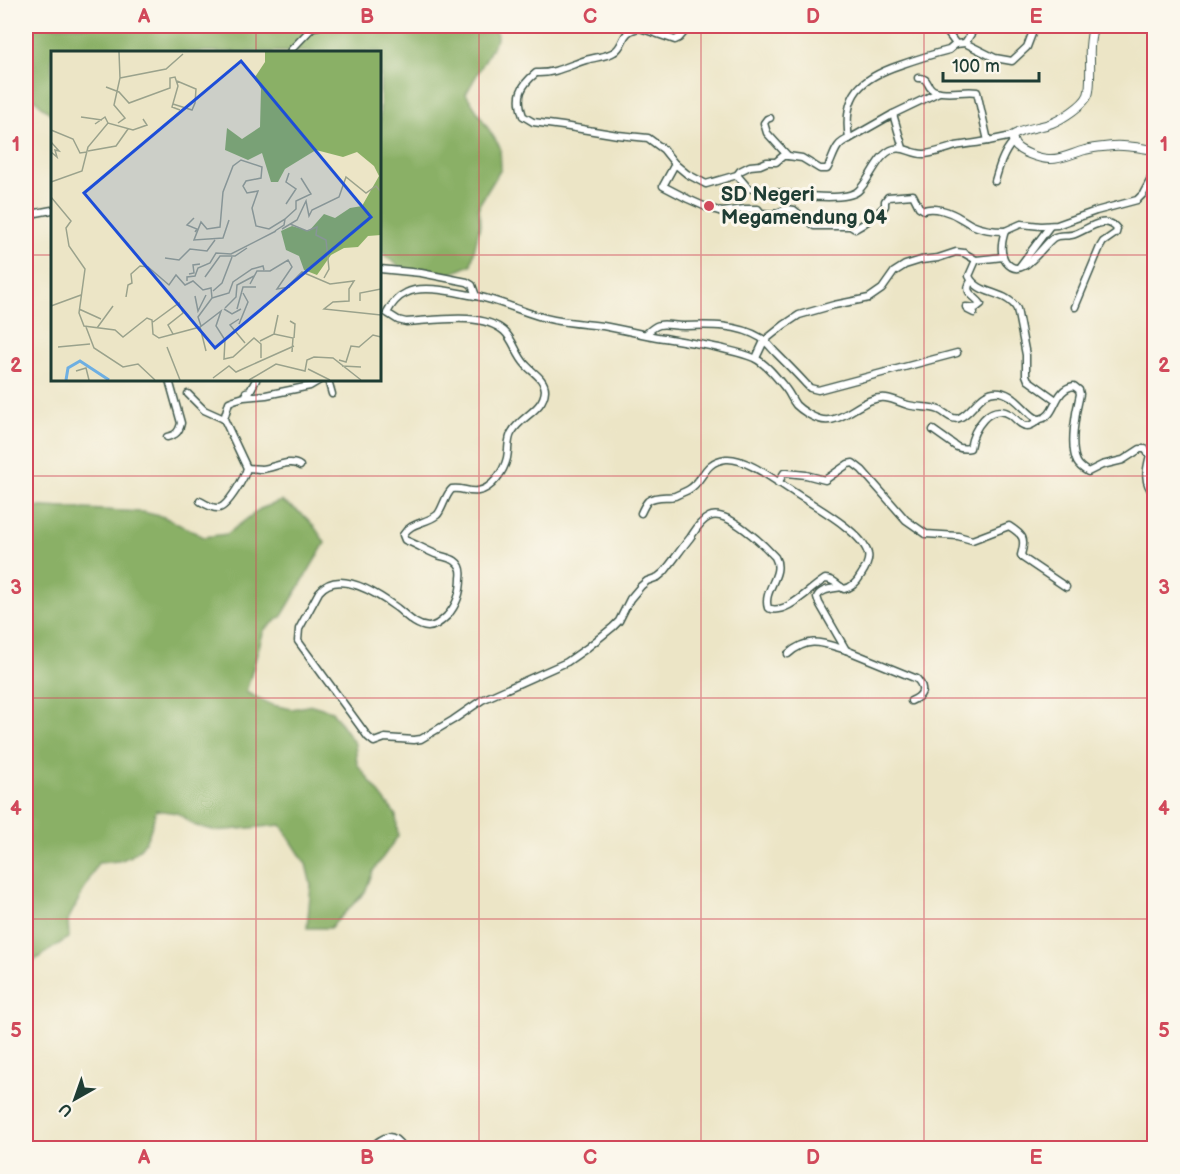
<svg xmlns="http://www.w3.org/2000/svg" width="1180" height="1174" viewBox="0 0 1180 1174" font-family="'Balsamiq Sans',sans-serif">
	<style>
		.forest { fill: #8ab066; stroke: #54764d; stroke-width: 1.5 }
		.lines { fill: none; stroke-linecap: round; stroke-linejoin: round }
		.minor-casing { stroke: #3e564a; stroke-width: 9 }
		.tertiary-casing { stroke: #3e564a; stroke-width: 10 }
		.minor { stroke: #fff; stroke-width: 6 }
		.tertiary { stroke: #fff; stroke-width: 8 }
		.grid { fill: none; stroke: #d1495b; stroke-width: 1.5; stroke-opacity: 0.55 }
		.poi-dot { fill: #d1495b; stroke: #fbf7ec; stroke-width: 2 }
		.labels { text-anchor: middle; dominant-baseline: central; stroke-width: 6; stroke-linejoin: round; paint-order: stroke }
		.poi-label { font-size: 20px; font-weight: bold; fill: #1f3d34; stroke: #fbf7ec; text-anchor: start }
		.inset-river { fill: none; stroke: #6eafe2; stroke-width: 3 }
		.inset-road { fill: none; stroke: #9aa28c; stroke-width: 1.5 }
		.view { fill: #1d4ed8; fill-opacity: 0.15; stroke: #1d4ed8; stroke-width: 3 }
		.inset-edge { fill: none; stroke: #1f3d34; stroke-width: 3 }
		.neatline { fill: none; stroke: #d1495b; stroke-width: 2 }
		.grid-label { font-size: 20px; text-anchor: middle; font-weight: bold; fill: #d1495b }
	</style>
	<rect width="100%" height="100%" fill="#fbf7ec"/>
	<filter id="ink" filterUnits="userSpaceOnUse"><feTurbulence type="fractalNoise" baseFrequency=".0167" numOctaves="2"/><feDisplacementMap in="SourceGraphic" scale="12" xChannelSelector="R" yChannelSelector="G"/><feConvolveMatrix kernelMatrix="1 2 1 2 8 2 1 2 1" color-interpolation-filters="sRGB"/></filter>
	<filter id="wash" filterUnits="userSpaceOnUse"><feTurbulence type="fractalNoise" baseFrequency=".008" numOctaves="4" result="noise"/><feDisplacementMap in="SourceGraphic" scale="24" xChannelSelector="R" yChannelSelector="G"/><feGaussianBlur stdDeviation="1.35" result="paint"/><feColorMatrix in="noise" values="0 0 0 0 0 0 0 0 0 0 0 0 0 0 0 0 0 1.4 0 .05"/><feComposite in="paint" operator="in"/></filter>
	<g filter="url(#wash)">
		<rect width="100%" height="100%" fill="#ece5c6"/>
		<g class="forest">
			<polygon points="26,26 496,26 497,39 466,94 500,147 501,169 479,205 480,225 471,265 450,274 406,271 386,257 380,248 380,52 52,52 52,115 26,92"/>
			<path d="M281 501C304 513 312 521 325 543L282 616 264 630 246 692 272 705 292 709 312 705 332 711 355 744 357 764 396 815 398 836 373 871 365 892 330 928H307L311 885 306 864 281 825 217 831 196 826 177 813 156 810C150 833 147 851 122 860 115 862 106 862 98 863L68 920 69 937 26 966V506L143 512 164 517 204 537 227 534 260 509Z"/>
		</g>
	</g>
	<g filter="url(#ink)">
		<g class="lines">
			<defs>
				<g id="minor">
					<path d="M683 26 685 27 686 30 679 38 675 40 640 28C619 31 626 45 614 52 606 57 595 57 586 60 570 65 554 74 536 73 520 86 516 96 523 116L533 122 563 126 618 135 648 138 663 149 675 164 687 174 706 184 737 175 740 171 750 166 760 165 767 162H776L783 156H788"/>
					<polyline points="934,26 947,32 956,44"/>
					<polyline points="965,43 995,58 1012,61 1027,47 1035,26"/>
					<polyline points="290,52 291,50 313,27 319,26"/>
					<path d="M918 78C931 77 925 89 936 91 949 95 964 90 977 92L988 141 1012 136"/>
					<polyline points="893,114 903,148"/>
					<path d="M770 118 767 119 764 123 767 133 788 156 802 158 820 169H827C834 158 834 143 849 139L893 114 939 92"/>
					<path d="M849 139C842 94 861 78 900 65 917 59 933 54 949 50L956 44 965 43 976 26"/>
					<path d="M675 164 663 186 688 199 706 207 722 212 745 209H758L761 213 774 214 787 209 794 210 814 226H850L855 229C867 223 875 216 885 206V201L888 197 913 195 919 207 924 210C934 206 951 212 960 218 964 220 968 223 972 225 983 230 993 231 1005 231"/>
					<path d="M737 175 748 188 758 190C779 192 842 204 858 191 870 181 877 154 894 149 905 146 913 155 925 154 935 153 946 149 956 146 966 144 977 143 988 141"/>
					<path d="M995 181C999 167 1003 153 1013 142"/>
					<polyline points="26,218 36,213 52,210"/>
					<path d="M1003 257 976 260 969 276C978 296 1007 290 1017 309L1026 355V375L1028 380 1056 400"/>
					<polyline points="1020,266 1050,226"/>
					<path d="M380 269 421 273 467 282 472 285 476 296C503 301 527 315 554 320 570 323 587 324 603 326 620 329 636 333 652 336 675 340 697 343 719 348 731 351 743 353 754 358 766 363 778 379 786 389 790 394 792 400 796 405 801 410 812 417 819 419 842 427 862 395 886 398 894 399 901 403 908 405 918 408 930 406 939 410 946 413 952 421 959 418 974 412 980 389 1000 392 1018 395 1030 420 1040 419 1057 417 1053 389 1074 386L1079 390 1080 394C1076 410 1069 446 1077 462 1079 466 1083 469 1088 472L1102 465 1123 460 1140 449H1145L1150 455C1146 471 1143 482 1154 494"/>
					<path d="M971 281C963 293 974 295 981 304L976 308 966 307 968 310 974 313"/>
					<path d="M476 296C457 293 423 284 406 293 397 297 391 305 387 313L398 320 406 322C433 321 481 311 504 331 514 340 516 355 526 365 532 372 545 379 545 390 544 410 521 416 512 432 507 439 509 449 507 458 504 471 492 489 478 491 469 493 461 487 452 489 445 495 442 511 437 515 425 524 411 522 403 535L405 540C416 544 427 551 438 555 443 557 451 558 455 561 461 565 462 572 461 578 461 592 457 605 447 616 442 621 435 627 428 627 415 626 406 615 397 608 378 594 338 568 319 592L299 629 298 641 368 737 374 742 385 738 414 740 421 739 453 720 482 700 567 662 587 648 613 627 619 621 630 599 641 586 647 581 658 577 664 572C673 561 681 549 690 538 695 531 700 521 709 517 726 508 764 545 775 557 785 575 762 590 768 608 786 616 810 588 825 579 834 579 837 585 844 589 852 588 857 582 861 575 865 569 870 561 868 554 863 532 813 505 795 493 778 483 746 457 726 459 702 462 704 482 688 490 684 492 679 494 675 496 667 498 656 495 648 501 645 504 643 509 641 513"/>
					<path d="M1075 307 1100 247 1103 242 1116 233 1117 229C1106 214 1088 229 1075 234 1068 237 1059 234 1053 238 1041 247 1022 282 1006 262 999 253 1002 240 1005 231L1021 224 1041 226 1057 225 1096 211 1137 200 1143 194 1150 181 1154 166"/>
					<path d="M646 334C661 319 665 326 684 326 710 325 738 324 761 338 767 342 772 349 777 354 787 364 797 374 806 384L810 388 818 390 957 353"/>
					<polyline points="756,358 764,341 784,325 799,315 834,305 869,298 882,289 894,272 905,265 921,260 938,258 956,252 964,253 976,260"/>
					<polyline points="328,380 332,394"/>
					<polyline points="246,392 250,391 256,380"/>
					<polyline points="188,394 204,410 224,419"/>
					<path d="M933 430 957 447C962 449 965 449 970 448 973 430 989 401 1011 415 1016 419 1021 426 1027 426 1032 426 1036 422 1040 419"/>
					<path d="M167 437C176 435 179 432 181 423L169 380"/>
					<path d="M247 468C252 468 257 469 262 469 274 468 290 458 300 466"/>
					<path d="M778 483 784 473H787L806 475 825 480 848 464 853 463 862 470 906 520 926 534 958 536 972 540 1009 526C1023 535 1026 538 1021 555L1023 558 1066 587"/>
					<path d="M200 501C205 504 213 509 219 508 228 506 245 477 247 468L224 419 229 402 234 400 244 397 266 395 310 386 320 380"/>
					<path d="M846 650 917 679C926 689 923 696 911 701"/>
					<path d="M788 654C809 636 822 643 846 650L819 603 817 597C821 589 832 589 841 587"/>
					<path d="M370 1148C384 1137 391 1130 403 1148"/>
				</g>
				<path id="tertiary" d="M1093 26C1091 36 1089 47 1090 58 1090 66 1091 88 1088 95 1084 105 1062 119 1052 123 1039 128 1023 128 1012 136 1013 139 1013 142 1015 145 1020 152 1040 159 1049 159 1061 160 1073 153 1085 150 1094 147 1104 147 1113 146 1127 145 1140 148 1154 150"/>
			</defs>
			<use href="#minor" class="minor-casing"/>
			<use href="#tertiary" class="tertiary-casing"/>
			<use href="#minor" class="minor"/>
			<use href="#tertiary" class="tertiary"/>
		</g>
	</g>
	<path class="grid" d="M256 26V52M479 26V1148M701 26V1148M924 26V1148M26 255H52M380 255H1154M256 380V1148M26 476H1154M26 698H1154M26 919H1154"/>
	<circle class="poi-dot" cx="709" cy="206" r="6"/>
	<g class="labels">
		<g class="poi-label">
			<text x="721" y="195">SD Negeri<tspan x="721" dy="23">Megamendung 04</tspan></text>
		</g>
	</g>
	<g transform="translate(51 51)">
		<rect width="330" height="330" fill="#ece5c6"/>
		<path d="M214 1H330V184L317 185 307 196 293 197 280 204 266 224 253 219 248 205 235 199 230 180 241 175 258 180 273 163 284 167 299 157 311 155 328 125 323 115 306 101 292 106 265 99 234 118 227 131H220L211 102 197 109 174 99 176 77 191 88 209 76 210 38 204 26 214 11Z" fill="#8ab066"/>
		<path class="inset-river" d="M15 329 17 317 29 310 58 329"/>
		<path class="inset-road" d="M69 27 115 18 132 3M55 36 68 41 78 52 119 37V27L124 26 127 35 121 56 129 59M122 53 141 59 144 52 145 38 126 30M30 66 51 69M67 72 74 67 63 54 69 27 68 1M44 73 54 66 57 72M0 79 22 88 29 102 36 101M0 91 8 100 4 99 6 106 0 101M37 100 65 95 77 78M0 131 31 120 37 96 57 72 82 79 96 74 92 68M0 146 20 170 15 177 18 195 34 218 28 262 33 275 64 279 72 286 96 267 101 269 102 283 108 287 149 276 170 260 165 275 174 289 173 308 182 306 203 287 210 293V307M235 153 245 138 235 131 238 122M143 167 136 174 146 178 144 181M234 168 245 158V150L260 143 250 127M178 169 172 187 143 189 150 171 156 178 169 176 172 141 182 115 190 109 211 116 210 127 195 130 192 135 196 142 207 140 201 157 205 175 218 178 234 168 233 174 224 180M239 173 256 180 266 176 265 184 275 189 278 218 273 227M231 178 246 169 255 150 258 165 261 159 288 146 295 126 315 142 325 135 330 141M114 207 128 209 139 198 156 200 164 189M138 223 143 222 142 214 149 213M154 226 169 205H184L196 197M136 230V226L144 225 147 217 159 212 165 202 180 203 225 180M199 233 206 220H219L237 209 241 216 226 238 239 236M235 237 251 221 279 233 303 230 298 238V250L282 251 273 258 330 264M162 240 171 232 181 206M144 245 147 260 155 244M75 246 77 234 81 232 80 223 89 215 97 216 118 234 125 224 134 234 142 230 152 239 160 237 161 247 147 266 150 275M161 247 178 242 182 231 201 218 212 215 213 219M309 250V242L330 238M0 255 30 244M174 257 185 246 186 234 203 225M28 258 50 268M173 258 181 263 190 258M186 258 192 236H205M188 268 179 274 194 292M239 270 244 273 243 287M102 271 128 252 132 262 117 274 122 283M188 273 197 251 192 242M35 276 43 297 72 316 87 313 104 329M149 276 155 300M46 277 62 255M223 283 227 264M209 290 223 283 242 287 241 301M7 296 39 293M116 296 129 329M288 309 295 311 300 295 308 296 322 284 330 286M291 315 310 316M257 318 279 329M25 320 35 317 38 329M162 327 178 315 185 321 243 295M198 329 225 313 254 320 256 309 263 306 282 307 310 329"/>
		<path class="view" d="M190 10 320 166 164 297 33 142Z"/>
		<rect width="330" height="330" class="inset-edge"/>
	</g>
	<rect width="1180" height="1174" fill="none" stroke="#fbf7ec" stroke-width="66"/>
	<g transform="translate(75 1099) rotate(220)" stroke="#fbf7ec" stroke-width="4.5" paint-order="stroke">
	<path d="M0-4.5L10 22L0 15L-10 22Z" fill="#1f3d34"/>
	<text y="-9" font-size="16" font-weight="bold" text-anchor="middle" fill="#1f3d34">U</text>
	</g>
	<path d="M943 72v9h96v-9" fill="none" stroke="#1f3d34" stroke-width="3"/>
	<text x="952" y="72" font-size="18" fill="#1f3d34" stroke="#fbf7ec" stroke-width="4.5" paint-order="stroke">100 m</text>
	<rect x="33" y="33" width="1114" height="1108" class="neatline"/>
	<g class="grid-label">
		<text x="144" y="23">A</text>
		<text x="367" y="23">B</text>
		<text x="590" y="23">C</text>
		<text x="813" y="23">D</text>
		<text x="1036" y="23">E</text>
		<text x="16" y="151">1</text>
		<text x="1164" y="151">1</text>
		<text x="16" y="372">2</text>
		<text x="1164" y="372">2</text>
		<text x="16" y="594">3</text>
		<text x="1164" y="594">3</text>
		<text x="16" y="815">4</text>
		<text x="1164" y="815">4</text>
		<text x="16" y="1037">5</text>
		<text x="1164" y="1037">5</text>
		<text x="144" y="1164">A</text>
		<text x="367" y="1164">B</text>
		<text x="590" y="1164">C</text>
		<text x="813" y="1164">D</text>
		<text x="1036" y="1164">E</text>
	</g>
</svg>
